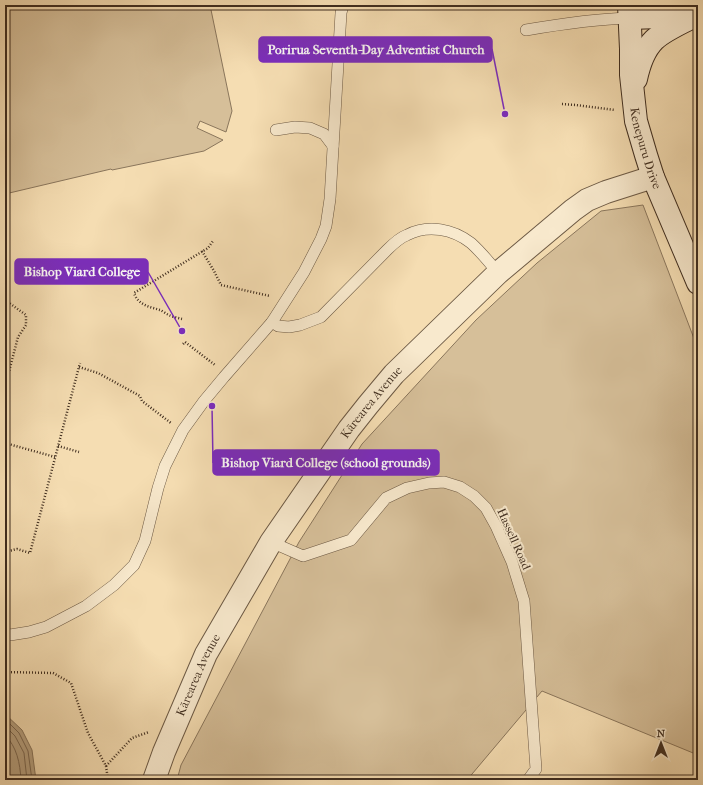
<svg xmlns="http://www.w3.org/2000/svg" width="703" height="785" viewBox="0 0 703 785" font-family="'IM FELL French Canon',serif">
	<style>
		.green { fill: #d6bf99; stroke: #8a765c }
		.water { fill: #b7a180; stroke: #877359 }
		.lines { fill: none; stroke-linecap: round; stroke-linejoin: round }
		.shore { stroke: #7b6750; stroke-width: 1 }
		.service-casing { stroke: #6c5944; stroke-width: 12 }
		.tertiary-casing { stroke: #6c5944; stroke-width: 24 }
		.secondary-casing { stroke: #3f2d1f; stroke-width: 24 }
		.path { stroke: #3f2d1f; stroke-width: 2.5; stroke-dasharray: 1 2; stroke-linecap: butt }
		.service { stroke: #f8e9cd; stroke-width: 11 }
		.tertiary { stroke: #f8e9cd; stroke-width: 22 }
		.secondary { stroke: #f8e9cd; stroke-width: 22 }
		.labels { text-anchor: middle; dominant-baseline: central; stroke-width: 4; stroke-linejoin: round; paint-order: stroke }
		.street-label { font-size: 12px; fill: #3f2d1f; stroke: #f8e9cd }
		.leader { fill: none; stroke: #7b2cbf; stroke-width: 1.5 }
		.callout-dot { fill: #7b2cbf; stroke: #f8e9cd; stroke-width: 1.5 }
		.callout { fill: #7b2cbf; stroke: #7b2cbf; stroke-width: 1.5 }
		.callout-label { font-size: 13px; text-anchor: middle; font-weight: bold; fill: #fff }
	</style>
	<rect width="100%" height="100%" fill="#f5ddb2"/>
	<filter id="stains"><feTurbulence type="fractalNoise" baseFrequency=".005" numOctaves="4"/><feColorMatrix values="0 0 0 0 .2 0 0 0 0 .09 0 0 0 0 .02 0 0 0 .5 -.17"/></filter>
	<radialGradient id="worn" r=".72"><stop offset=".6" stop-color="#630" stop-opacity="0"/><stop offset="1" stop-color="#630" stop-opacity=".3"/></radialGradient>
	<g class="green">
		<polygon points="5,5 210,5 232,111 226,132 200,121 197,128 223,140 204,151 112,170 111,169 5,194"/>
		<polygon points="643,205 698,349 698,755 542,691 467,780 177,780 181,765 299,542 362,444 476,320 537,263 601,211"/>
	</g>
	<polygon class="water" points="5,714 22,730 32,750 36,780 5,780"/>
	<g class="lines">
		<g class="shore">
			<polyline points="5,719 19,733 28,751 32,780"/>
			<polyline points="5,726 15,736 24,753 27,780"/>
			<path d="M5 735C17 747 20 763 21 780"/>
		</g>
		<defs>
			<g id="service">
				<path d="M526 30C561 24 594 19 629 18"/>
				<polyline points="276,130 295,127 310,128 324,134 333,146"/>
				<polyline points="272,322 304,272 321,239 326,226 330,199 341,13 343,5"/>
				<polyline points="271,542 303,556 351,540 386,498 407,488 429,483 444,482 460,487 474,496 486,508 496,526 512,562 524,601 536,769 528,780"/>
				<path d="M5 634 10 635 29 632 46 627 86 606 114 585 134 565 145 541 158 488 165 466 183 430 204 401 224 377 272 322 278 326 289 327 300 325 321 317 387 250C393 244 399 238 407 235 428 224 453 229 471 243 481 252 490 263 498 273"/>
			</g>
			<g id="tertiary">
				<path id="s1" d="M154 780 164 752 206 654 271 542 349 429 368 405 394 374 498 273 573 210 587 200 606 192 653 177"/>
			</g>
			<g id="secondary">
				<path id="s2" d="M629 5 631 49V75L636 121 646 155 653 177 698 283"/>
				<polyline points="629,18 692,16"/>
				<path d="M636 79C639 65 644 50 654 40 663 31 683 22 695 16"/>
			</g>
		</defs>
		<use href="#service" class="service-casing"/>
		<use href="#tertiary" class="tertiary-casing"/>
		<use href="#secondary" class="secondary-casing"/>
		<g class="path">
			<polyline points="562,104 576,105 615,110"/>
			<polyline points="202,251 214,271 221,285 270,296"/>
			<polyline points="5,300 26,315 26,325 18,337 5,387"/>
			<path d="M182 319C178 318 173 317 169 315 166 314 163 311 160 310 150 307 138 305 134 293L208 248 213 241"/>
			<polyline points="183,344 185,342 215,365"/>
			<polyline points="79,367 98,373 140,396 142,401 171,423"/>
			<polyline points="5,443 55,457"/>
			<polyline points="58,446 79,452"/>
			<polyline points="5,552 17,549 30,553 80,363"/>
			<polyline points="5,672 53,673 71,683 88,733 106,766 108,780"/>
			<polyline points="106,766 132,738 149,732"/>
		</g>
		<use href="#service" class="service"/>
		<use href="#tertiary" class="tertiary"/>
		<use href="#secondary" class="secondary"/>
	</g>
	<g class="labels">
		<g class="street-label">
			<text stroke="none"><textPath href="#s2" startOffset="145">Kenepuru Drive</textPath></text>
			<text stroke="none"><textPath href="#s1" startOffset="438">Kārearea Avenue</textPath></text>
			<text transform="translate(514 539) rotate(66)">Hassell Road</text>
			<text stroke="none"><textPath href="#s1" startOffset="114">Kārearea Avenue</textPath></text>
		</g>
	</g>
	<path class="leader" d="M505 114L492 49M182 331L148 272M212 406L213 463"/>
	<g class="callout-dot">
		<circle cx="505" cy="114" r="4"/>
		<circle cx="182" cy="331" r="4"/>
		<circle cx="212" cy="406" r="4"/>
	</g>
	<g class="callout">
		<rect x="259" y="37" width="233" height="25" rx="4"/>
		<rect x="15" y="259" width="133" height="25" rx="4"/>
		<rect x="213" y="450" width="226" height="25" rx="4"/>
	</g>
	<g class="callout-label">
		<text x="376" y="54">Porirua Seventh-Day Adventist Church</text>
		<text x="82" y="276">Bishop Viard College</text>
		<text x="326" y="467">Bishop Viard College (school grounds)</text>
	</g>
	<rect width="703" height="785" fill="none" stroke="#f5ddb2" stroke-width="20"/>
	<rect x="6" y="6" width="691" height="773" fill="none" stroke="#3f2d1f" stroke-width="2"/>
	<rect x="10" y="10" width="683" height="765" fill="none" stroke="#3f2d1f"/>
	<g transform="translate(661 743)" stroke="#f8e9cd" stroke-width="3" paint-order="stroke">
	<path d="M0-3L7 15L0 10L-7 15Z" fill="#3f2d1f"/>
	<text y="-6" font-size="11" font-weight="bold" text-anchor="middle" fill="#3f2d1f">N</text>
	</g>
	<rect width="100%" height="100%" filter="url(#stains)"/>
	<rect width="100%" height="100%" fill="url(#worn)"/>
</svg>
